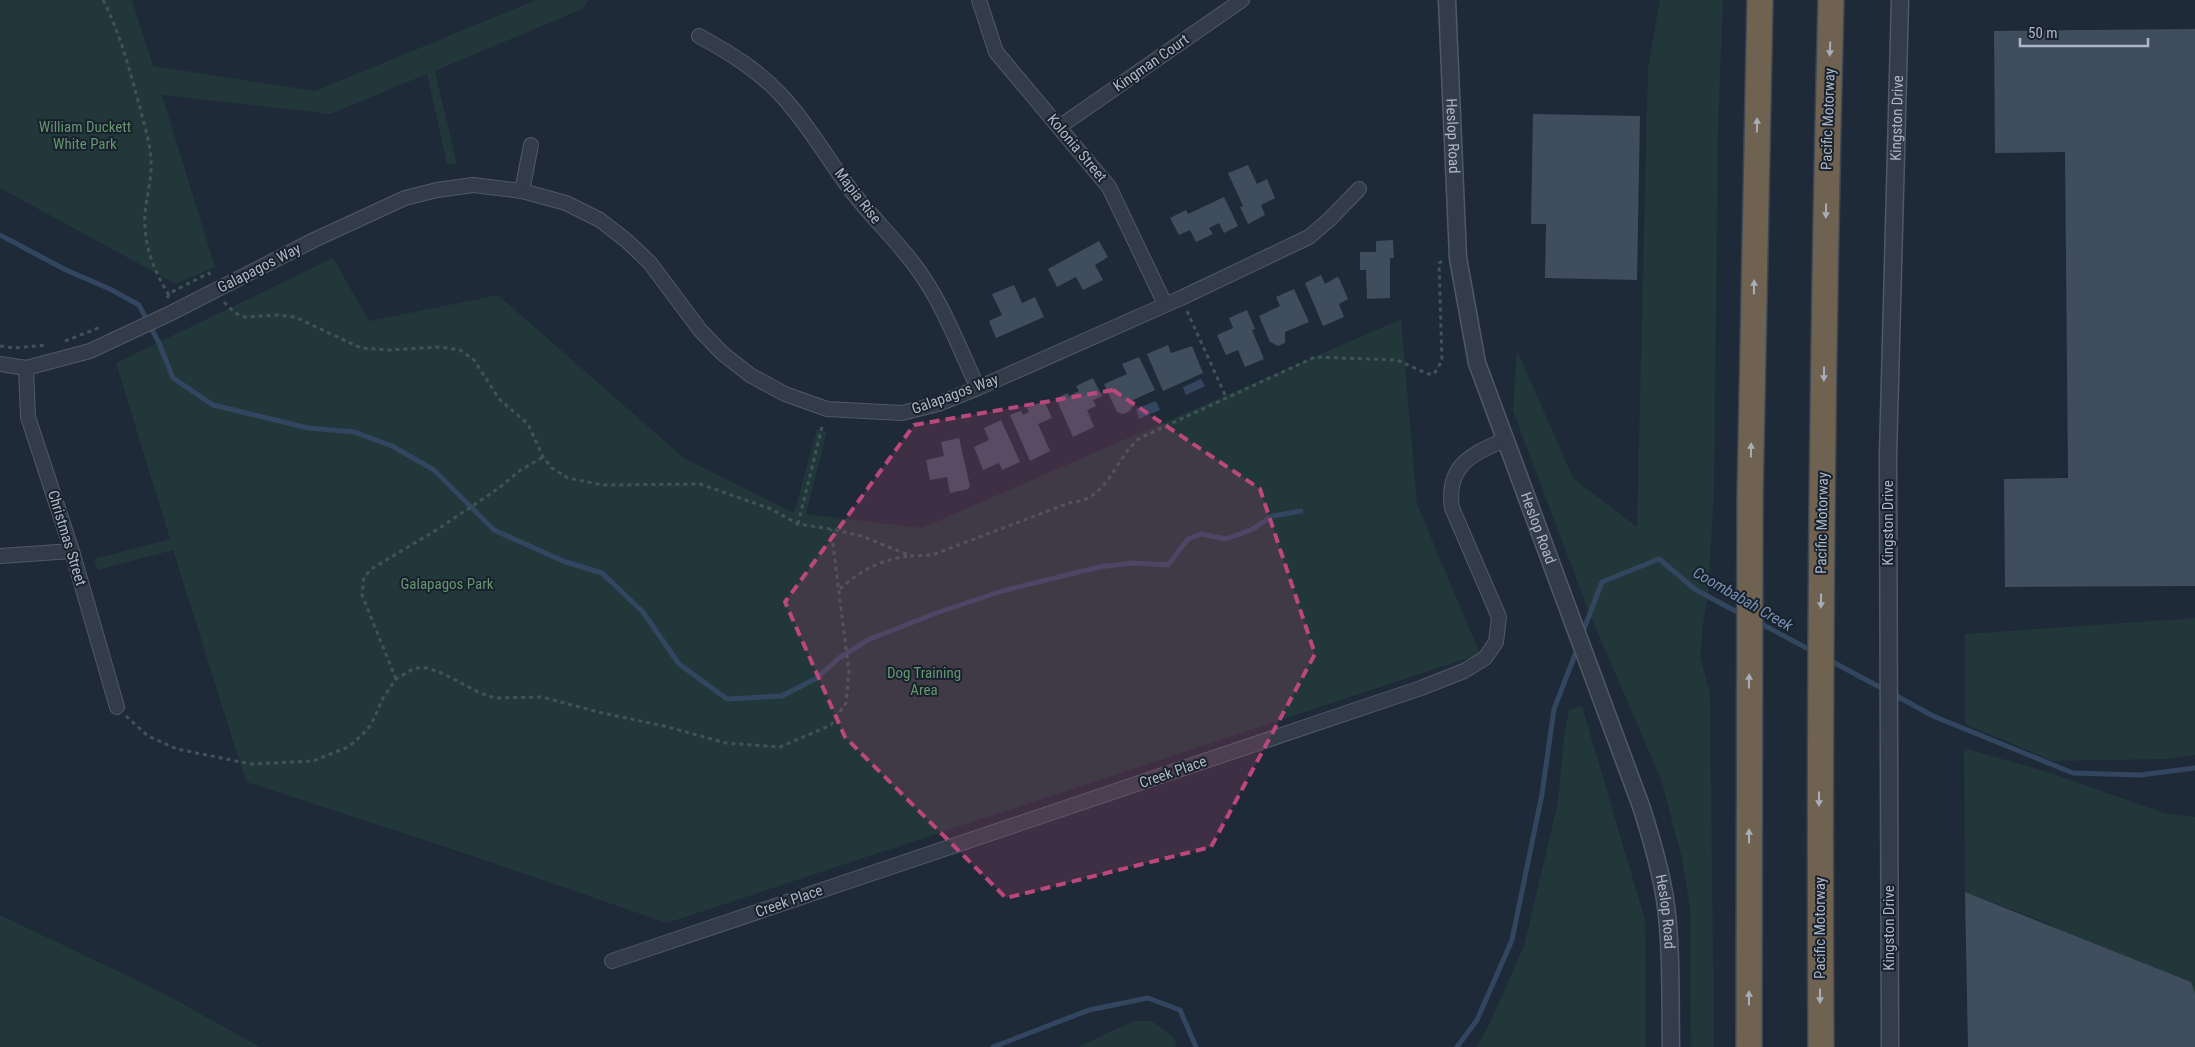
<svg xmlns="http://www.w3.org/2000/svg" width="2195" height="1047" viewBox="0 0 2195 1047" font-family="'Roboto Condensed',sans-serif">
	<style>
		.green { fill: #213739 }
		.water { fill: #324660 }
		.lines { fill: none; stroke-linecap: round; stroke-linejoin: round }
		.stream { stroke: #324660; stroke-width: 5 }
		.building { fill: #404d5d }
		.minor-casing { stroke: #505a66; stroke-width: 16 }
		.tertiary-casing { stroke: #505a66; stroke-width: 19 }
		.motorway-casing { stroke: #3d4753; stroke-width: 28 }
		.path { stroke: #3f5456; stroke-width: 3; stroke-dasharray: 4 4; stroke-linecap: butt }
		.minor { stroke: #333c48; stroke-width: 14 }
		.tertiary { stroke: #333c48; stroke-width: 16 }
		.motorway { stroke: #6f6250; stroke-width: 25 }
		.oneway { fill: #a7aeb9 }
		.marked { fill: #bc487b; fill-opacity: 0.2; stroke: #bc487b; stroke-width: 4; stroke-dasharray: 10 6; stroke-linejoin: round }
		.labels { text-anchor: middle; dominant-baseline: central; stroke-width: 4; stroke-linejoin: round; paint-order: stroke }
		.street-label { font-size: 15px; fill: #adb7c5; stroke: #19212d }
		.park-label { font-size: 15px; fill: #64966f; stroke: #19212d }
		.water-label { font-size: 16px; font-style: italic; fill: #748eaf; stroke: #19212d }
	</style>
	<rect width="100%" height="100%" fill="#1f2a38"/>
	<g class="green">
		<polygon points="0,0 132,0 153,66 315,91 536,0 589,0 582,9 435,71 457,165 447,164 427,74 330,114 162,95 215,267 176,284 0,188"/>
		<polygon points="1660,0 1723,0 1718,130 1714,489 1708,597 1704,616 1700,657 1710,693 1714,1047 1691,1047 1690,906 1682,859 1661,779 1590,615 1513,411 1517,350 1573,478 1637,527 1648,68"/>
		<polygon points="333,258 369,321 498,295 685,459 794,513 817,429 827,432 806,514 922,528 1401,319 1417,504 1480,654 667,923 461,852 246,782 173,550 98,570 94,559 170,539 116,363"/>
		<polygon points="2195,618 2195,755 2169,759 2053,761 1965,724 1965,634"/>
		<polygon points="1582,706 1645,920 1646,1047 1476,1047 1488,1027 1524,946 1558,802 1564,736 1569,710"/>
		<polygon points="1964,748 2050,773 2164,813 2195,817 2195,1034 2128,970 2045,922 1965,892"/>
		<polygon points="0,915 163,993 260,1047 0,1047"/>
		<polygon points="1133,1021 1152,1021 1175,1039 1176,1047 1078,1047"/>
	</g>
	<g class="water">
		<polygon points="1201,379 1205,386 1186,395 1183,387"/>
		<polygon points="1156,401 1160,410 1139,419 1136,409"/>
	</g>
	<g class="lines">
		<g class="stream">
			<polyline points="0,235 66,270 110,289 139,305 159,343 173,378 213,405 308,428 354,432 392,446 434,470 494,530 563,561 602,573 643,612 679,664 727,699 782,696 817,678 839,658 870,639 939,612 1002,591 1099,567 1133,563 1168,565 1188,539 1201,534 1226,539 1253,529 1272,516 1301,511"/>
			<polyline points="1758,622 1814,652"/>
			<polyline points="1582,634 1602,582 1659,559 1696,590 1741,614"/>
			<polyline points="1829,660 1885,690"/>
			<polyline points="1893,694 1933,716 2073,773 2140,775 2195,768"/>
			<polyline points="993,1047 1089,1010 1148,998 1180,1010 1196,1047"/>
			<polyline points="1457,1047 1477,1020 1512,940 1542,794 1554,709 1578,647"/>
		</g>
	</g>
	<g class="building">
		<polygon points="2195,29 2195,586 2005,587 2004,479 2068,478 2065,152 1995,153 1994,31"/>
		<polygon points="1533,114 1640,116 1637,280 1545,278 1546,224 1531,224"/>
		<polygon points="1248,165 1257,184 1267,179 1275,198 1261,205 1265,215 1248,224 1240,207 1243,206 1228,173"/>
		<polygon points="1224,197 1238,226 1224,233 1219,223 1209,228 1213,234 1196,242 1190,230 1179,235 1170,218 1186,210 1188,214"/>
		<polygon points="1393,240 1394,258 1390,258 1390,298 1367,299 1366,270 1360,270 1360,252 1376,252 1376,241"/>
		<polygon points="1099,241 1108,257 1095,265 1103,280 1083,290 1076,277 1057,287 1048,269"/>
		<polygon points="1321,275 1325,284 1337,277 1339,278 1348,299 1339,304 1344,317 1323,326 1305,283"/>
		<polygon points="1014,285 1022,303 1035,297 1044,317 996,338 989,321 1002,315 992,294"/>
		<polygon points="1294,289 1309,322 1285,332 1285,343 1278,346 1270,342 1259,316 1280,306 1276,297"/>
		<polygon points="1247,310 1255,329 1252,330 1264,359 1245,367 1238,350 1226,355 1217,335 1233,328 1229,318"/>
		<polygon points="1168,345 1171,353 1192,346 1203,373 1163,391 1147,354"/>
		<polygon points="1139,357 1155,390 1131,401 1133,405 1130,411 1123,414 1117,412 1104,384 1127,374 1122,364"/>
		<polygon points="1093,378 1102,396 1093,400 1096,406 1087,410 1094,427 1073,437 1056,398 1068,393 1069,396 1079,391 1076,386"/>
		<polygon points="1044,401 1052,418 1038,424 1050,451 1030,461 1010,415 1021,411 1023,415 1029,412 1027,408"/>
		<polygon points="1001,420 1020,462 1002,470 999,463 983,470 974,447 989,440 984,428"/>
		<polygon points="959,438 970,486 968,489 950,493 947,477 930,480 926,460 944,456 941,442"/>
		<polygon points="1965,892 2191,982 2195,993 2195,1047 1968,1047"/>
	</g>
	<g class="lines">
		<defs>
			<g id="minor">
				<polyline points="979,0 996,52 1109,187 1165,304"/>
				<path d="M699 36C730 53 758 70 782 96 807 123 826 156 847 185 868 214 895 238 916 267 943 303 959 348 978 388"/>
				<polyline points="1059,127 1242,0"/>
				<polyline points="522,191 531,145"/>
				<polyline points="0,364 26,368 90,351 171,313 314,240 405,198 437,190 473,185 522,191 566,203 600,220 627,241 650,263 700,330 722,353 750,375 785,394 827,409 902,413 938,404 978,388 1181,298 1309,237 1330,219 1359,189"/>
				<polyline points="26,368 28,417 72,551 117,707"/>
				<polyline points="0,556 72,551"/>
				<path d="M612 961 1421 688 1464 671 1485 658 1496 642 1499 617 1452 508C1446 466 1470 455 1504 440"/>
			</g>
			<g id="tertiary">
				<path id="s1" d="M1447 0 1458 258 1477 363 1641 806C1651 837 1660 867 1665 899 1672 947 1670 998 1671 1047"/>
				<path id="s2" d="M1890 1047 1888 456 1900 0"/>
			</g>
			<g id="motorway">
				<polyline points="1749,1047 1750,498 1760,0"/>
				<path d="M1821 1047C1819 698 1822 349 1831 0"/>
			</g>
		</defs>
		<use href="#minor" class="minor-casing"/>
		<use href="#tertiary" class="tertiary-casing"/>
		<use href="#motorway" class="motorway-casing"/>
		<g class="path">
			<path d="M103 0C120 33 129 68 139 104 143 122 150 141 151 160 152 177 147 195 145 213 143 243 153 270 169 295"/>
			<polyline points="167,298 170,293 209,273 211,276"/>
			<path d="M224 302 235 313 245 317 277 315 295 317 361 348 389 350 440 347 460 350 474 360 499 399 528 424 543 457 552 468 568 478 602 485 700 484 771 509 798 524 831 529 862 536 911 556 932 555 1069 503C1075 502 1083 501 1088 498 1112 485 1119 454 1140 438L1315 357 1397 360 1428 374H1434L1442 361 1439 263 1443 261"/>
			<polyline points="1187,311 1226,397"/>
			<polyline points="65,341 101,327"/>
			<polyline points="0,346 14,348 47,345"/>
			<polyline points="798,524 823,423"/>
			<path d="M840 589C859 571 882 559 909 556"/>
			<polyline points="396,679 362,595 364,577 373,568 438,529 499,488 519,471 543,457"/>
			<polyline points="126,716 148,736 177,749 251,764 313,761 348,747 361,736 371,725 383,698 396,679 415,668 428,668 444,674 480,693 495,698 542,697 598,712 664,726 726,743 780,747 831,725 846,703 849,672 831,529"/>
		</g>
		<use href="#minor" class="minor"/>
		<use href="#tertiary" class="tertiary"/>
		<use href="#motorway" class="motorway"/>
	</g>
	<defs><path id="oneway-solid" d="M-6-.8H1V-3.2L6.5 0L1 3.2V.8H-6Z" transform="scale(1.25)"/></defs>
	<g class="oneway">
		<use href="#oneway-solid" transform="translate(1830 49) rotate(92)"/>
		<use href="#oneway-solid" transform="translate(1757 125) rotate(-89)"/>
		<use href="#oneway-solid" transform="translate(1826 211) rotate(91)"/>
		<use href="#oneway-solid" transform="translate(1754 287) rotate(-89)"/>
		<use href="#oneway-solid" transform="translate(1824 374) rotate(91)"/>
		<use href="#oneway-solid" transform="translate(1751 450) rotate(-89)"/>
		<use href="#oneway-solid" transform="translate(1821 601) rotate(91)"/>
		<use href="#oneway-solid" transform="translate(1749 681) rotate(-89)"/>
		<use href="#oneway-solid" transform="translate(1819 799) rotate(90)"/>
		<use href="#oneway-solid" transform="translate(1749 836) rotate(-90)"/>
		<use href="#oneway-solid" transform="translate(1820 996) rotate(90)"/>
		<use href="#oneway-solid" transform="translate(1749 998) rotate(-90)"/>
	</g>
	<path class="marked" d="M1113 390 1260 489 1315 654 1211 847 1006 898 845 737 785 602 914 425Z"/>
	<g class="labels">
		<g class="street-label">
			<text transform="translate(1151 63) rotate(-35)">Kingman Court</text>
			<text transform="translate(1828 119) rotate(-88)">Pacific Motorway</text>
			<text stroke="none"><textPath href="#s2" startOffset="929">Kingston Drive</textPath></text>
			<text stroke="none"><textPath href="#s1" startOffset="136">Heslop Road</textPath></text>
			<text transform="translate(1077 148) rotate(50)">Kolonia Street</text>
			<text transform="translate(858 196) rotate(52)">Mapia Rise</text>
			<text transform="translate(259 268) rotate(-27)">Galapagos Way</text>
			<text transform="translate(955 394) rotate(-20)">Galapagos Way</text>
			<text transform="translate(1822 523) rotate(-89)">Pacific Motorway</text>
			<text transform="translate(1888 523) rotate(-90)">Kingston Drive</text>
			<text stroke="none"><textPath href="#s1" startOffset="541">Heslop Road</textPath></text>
			<text transform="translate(67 538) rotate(73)">Christmas Street</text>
			<text transform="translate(1173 772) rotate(-19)">Creek Place</text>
			<text transform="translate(789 901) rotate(-19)">Creek Place</text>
			<text stroke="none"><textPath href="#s1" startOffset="946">Heslop Road</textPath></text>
			<text transform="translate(1820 928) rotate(-90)">Pacific Motorway</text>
			<text transform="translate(1889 928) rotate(-90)">Kingston Drive</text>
		</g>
		<g class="park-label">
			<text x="85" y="127">William Duckett<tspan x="85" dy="17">White Park</tspan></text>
			<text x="447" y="584">Galapagos Park</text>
			<text x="924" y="673">Dog Training<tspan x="924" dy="17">Area</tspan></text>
		</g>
		<g class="water-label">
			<text transform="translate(1743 599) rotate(30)">Coombabah Creek</text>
		</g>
	</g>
	<path d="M2020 38v8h128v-8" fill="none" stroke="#adb7c5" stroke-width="2.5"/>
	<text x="2028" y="38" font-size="15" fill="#adb7c5" stroke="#19212d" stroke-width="4" paint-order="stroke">50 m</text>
</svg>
